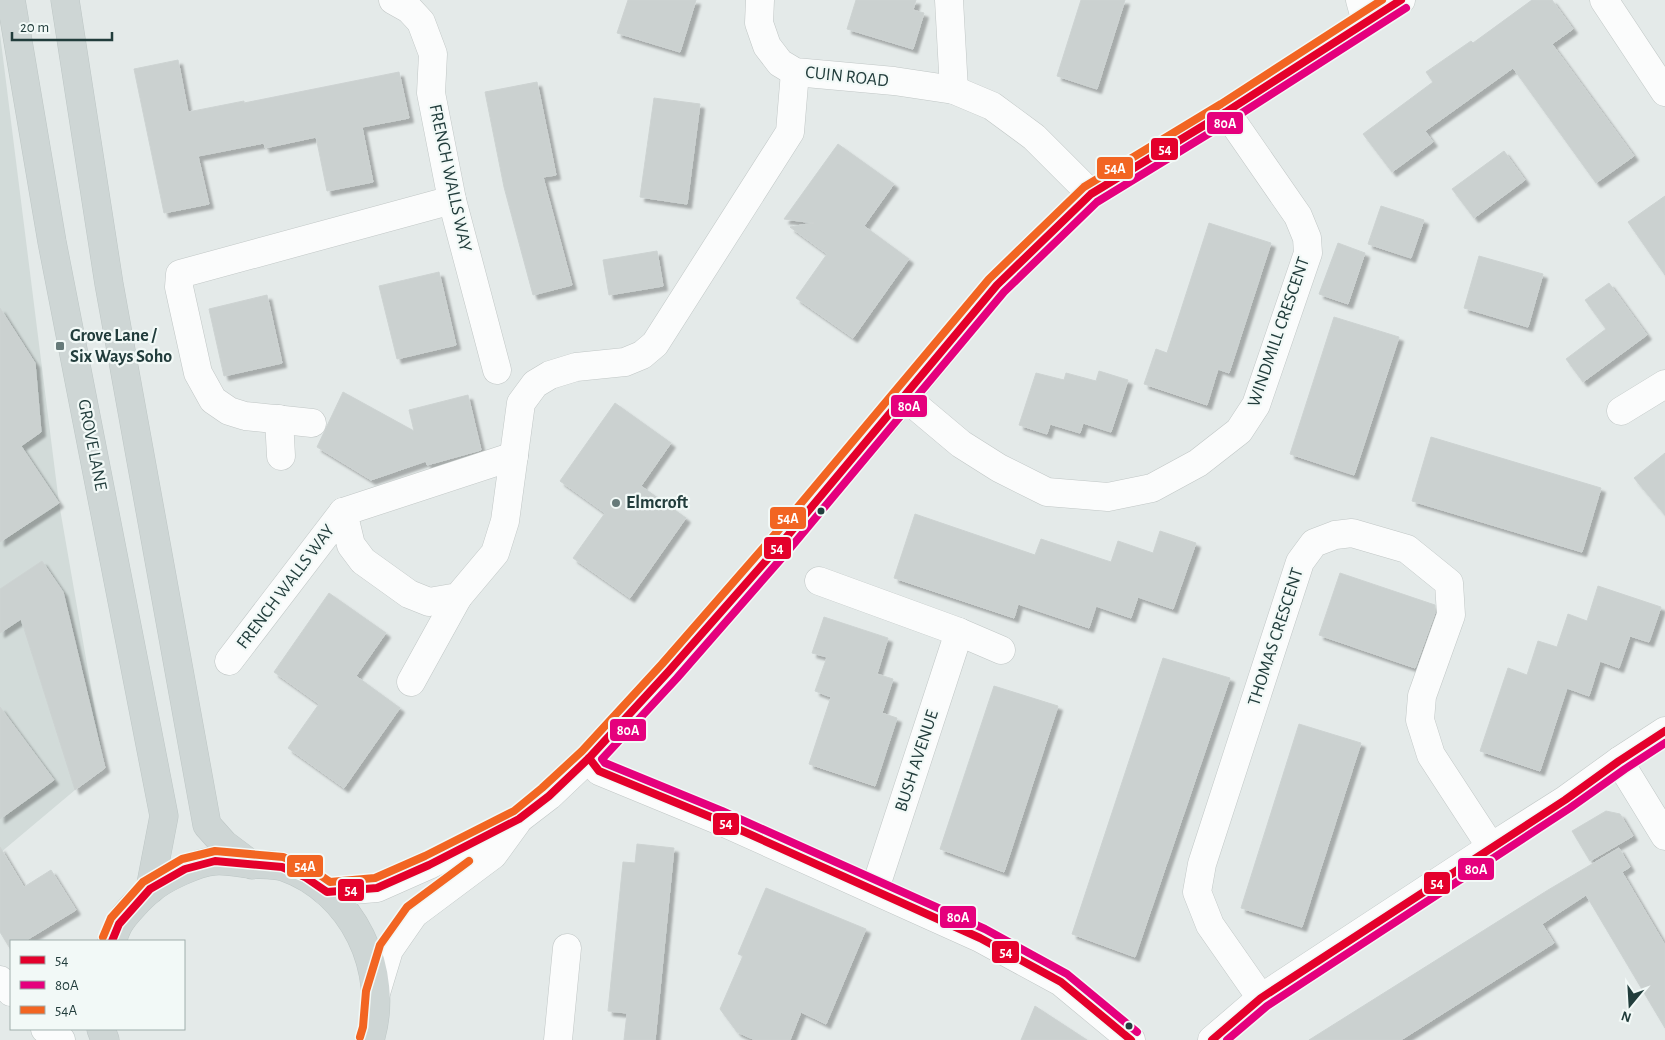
<svg xmlns="http://www.w3.org/2000/svg" width="1665" height="1040" viewBox="0 0 1665 1040" font-family="'Alegreya Sans',sans-serif">
	<style>
		.built { fill: #d2dbd9 }
		.building { fill: #cbd1d0; stroke: #cdd3d2; filter: url(#shadow) }
		.lines { fill: none; stroke-linecap: round; stroke-linejoin: round }
		.street-casing { stroke: #c1c7c6; stroke-width: 29 }
		.secondary-casing { stroke: #c0c7c6; stroke-width: 29 }
		.primary-casing { stroke: #bdc6c5; stroke-width: 29 }
		.street { stroke: #fbfcfc; stroke-width: 28 }
		.secondary { stroke: #fbfcfc; stroke-width: 28 }
		.primary { stroke: #ced6d5; stroke-width: 28 }
		.bus-1-casing { stroke: #f2f9f7; stroke-width: 11 }
		.bus-2-casing { stroke: #f2f9f7; stroke-width: 11 }
		.bus-3-casing { stroke: #f2f9f7; stroke-width: 11 }
		.bus-1 { stroke: #e4002b; stroke-width: 8 }
		.bus-2 { stroke: #e5007d; stroke-width: 8 }
		.bus-3 { stroke: #f26522; stroke-width: 8 }
		.poi-dot { fill: #667a79; stroke: #f2f9f7; stroke-width: 2 }
		.bus-dot { fill: #223d3c; stroke: #f2f9f7; stroke-width: 2 }
		.labels { text-anchor: middle; dominant-baseline: central; stroke-width: 4.5; stroke-linejoin: round; paint-order: stroke }
		.street-label { font-size: 18px; fill: #223d3c; stroke: #f2f9f7 }
		.poi-label { font-size: 18px; font-weight: bold; fill: #223d3c; stroke: #f2f9f7; text-anchor: start }
		.line-badge { stroke: #f2f9f7; stroke-width: 2 }
		.badge-label { font-size: 14px; text-anchor: middle; font-weight: bold; fill: #fff }
	</style>
	<defs>
		<filter id="shadow"><feDropShadow dx="4.5" dy="4.5" stdDeviation="1" flood-color="#0004"/></filter>
	</defs>
	<rect width="100%" height="100%" fill="#e4eae9"/>
	<polygon class="built" points="0,34 59,503 105,768 75,790 0,853"/>
	<g class="building">
		<polygon points="628,0 696,0 680,52 617,33"/>
		<polygon points="856,0 916,0 913,10 924,13 913,49 847,29"/>
		<polygon points="1081,0 1125,0 1097,89 1057,76"/>
		<polygon points="1532,0 1552,0 1573,29 1552,44 1634,156 1596,183 1513,68 1425,131 1433,142 1392,172 1363,134 1433,82 1426,72 1471,41 1473,43"/>
		<polygon points="178,60 188,112 244,101 244,103 399,72 409,118 362,127 373,182 327,191 316,137 265,148 264,143 198,156 209,204 164,213 134,69"/>
		<polygon points="537,82 556,175 543,177 572,285 533,295 504,187 485,92"/>
		<polygon points="654,98 700,104 687,204 640,197"/>
		<polygon points="838,144 894,184 864,226 909,259 853,338 796,298 827,254 790,227 814,223 784,219"/>
		<polygon points="1504,151 1525,180 1474,218 1452,189"/>
		<polygon points="1665,196 1665,275 1628,222"/>
		<polygon points="1381,206 1424,220 1411,258 1368,244"/>
		<polygon points="1209,223 1271,243 1229,373 1218,369 1207,405 1144,384 1156,349 1167,353"/>
		<polygon points="1338,243 1365,253 1348,304 1319,294"/>
		<polygon points="657,251 663,286 609,295 603,260"/>
		<polygon points="1479,256 1543,274 1528,327 1464,308"/>
		<polygon points="439,272 456,345 397,359 379,286"/>
		<polygon points="1609,283 1647,335 1583,382 1566,359 1606,329 1585,300"/>
		<polygon points="267,295 282,363 224,376 209,309"/>
		<polygon points="0,308 35,363 41,432 21,446 59,503 0,542"/>
		<polygon points="1334,317 1399,337 1354,475 1290,454"/>
		<polygon points="1099,371 1128,380 1111,432 1083,423 1080,433 1050,424 1047,434 1019,425 1036,373 1064,380 1066,373 1096,381"/>
		<polygon points="343,392 414,431 409,410 468,395 481,450 427,465 426,461 371,480 317,447"/>
		<polygon points="615,403 671,443 641,486 686,518 630,598 573,558 605,513 560,481"/>
		<polygon points="1431,437 1601,488 1582,552 1412,501"/>
		<polygon points="1665,453 1665,515 1634,478"/>
		<polygon points="915,514 1035,555 1041,539 1111,562 1118,541 1153,553 1160,531 1196,543 1173,609 1138,597 1131,618 1096,606 1089,628 1018,604 1014,618 894,578"/>
		<polygon points="42,561 63,592 105,768 75,790 21,619 0,633 0,589"/>
		<polygon points="1340,573 1435,605 1435,613 1415,668 1319,635"/>
		<polygon points="1598,586 1661,607 1649,642 1630,636 1619,668 1600,661 1589,696 1567,688 1540,771 1480,751 1508,668 1527,675 1538,641 1557,647 1568,614 1587,621"/>
		<polygon points="329,593 386,633 356,676 400,708 344,788 288,748 319,704 274,672"/>
		<polygon points="824,617 888,638 877,674 893,679 882,713 897,718 875,786 809,764 831,697 815,691 827,657 812,653"/>
		<polygon points="1163,658 1230,678 1135,957 1072,934"/>
		<polygon points="994,686 1058,706 1004,872 940,849"/>
		<polygon points="0,707 54,780 0,819"/>
		<polygon points="1299,724 1361,743 1302,927 1241,908"/>
		<polygon points="1606,811 1620,814 1633,836 1590,861 1572,831"/>
		<polygon points="637,844 674,848 655,1040 624,1040 627,1013 608,1011 623,862 635,863"/>
		<polygon points="0,847 24,887 51,870 76,910 25,941 11,941 11,950 0,932"/>
		<polygon points="1619,848 1630,867 1622,872 1665,945 1665,1028 1586,895 1542,924 1554,943 1401,1040 1309,1040 1548,890"/>
		<polygon points="766,888 866,929 826,1024 801,1012 790,1040 755,1040 737,1032 720,1009 743,956 738,954"/>
		<polygon points="1035,1006 1087,1040 1021,1040"/>
	</g>
	<g class="lines">
		<defs>
			<g id="street">
				<polyline points="393,0 409,9 421,22 433,54 431,93 452,200 497,370"/>
				<polyline points="760,0 759,23 767,46 780,63 795,72 894,81 954,90 992,106 1034,137 1091,194"/>
				<polyline points="949,0 954,90"/>
				<polyline points="1360,0 1366,22"/>
				<polyline points="1604,0 1665,92"/>
				<polyline points="905,397 961,444 999,468 1047,492 1108,497 1152,488 1198,463 1239,431 1256,405 1308,253 1307,238 1298,216 1226,112"/>
				<polyline points="1621,411 1665,384"/>
				<polyline points="279,419 281,456"/>
				<polyline points="312,423 245,416 229,411 213,400 198,373 179,287 180,274 452,200"/>
				<polyline points="343,512 514,456"/>
				<polyline points="819,581 959,632 1001,650"/>
				<polyline points="229,661 343,512 351,545 363,561 409,594 429,602 458,597 495,553 505,521 521,403 535,384 550,375 576,367 625,362 642,355 655,344 790,132 795,72"/>
				<polyline points="411,682 458,597"/>
				<polyline points="589,758 599,771 718,820 980,938 1061,982 1131,1040"/>
				<polyline points="1619,761 1665,836"/>
				<polyline points="875,889 959,632"/>
				<polyline points="1261,998 1210,925 1197,892 1202,864 1300,562 1314,543 1335,535 1352,533 1407,549 1449,583 1451,615 1422,696 1420,720 1431,755 1491,847"/>
				<polyline points="558,1040 567,948"/>
				<polyline points="1212,1040 1261,998 1491,847 1565,800 1619,761 1665,731"/>
			</g>
			<g id="secondary">
				<polyline points="327,892 377,888 429,865 519,819 549,796 589,758 669,671 779,546 905,397 997,285 1091,194 1226,112 1401,0"/>
				<polyline points="0,980 11,992"/>
				<polyline points="376,993 389,950 414,914 493,855 517,822"/>
				<polyline points="45,1029 61,1040"/>
			</g>
			<g id="primary">
				<polyline points="11,0 52,242 164,816 150,889"/>
				<polyline points="65,0 109,284 207,825 224,844 252,865"/>
				<path d="M112 941C114 936 116 929 119 924 124 915 142 896 150 890 163 878 198 862 215 861 226 860 239 863 250 864 260 865 273 864 284 867 353 891 391 971 370 1040"/>
				<polyline points="101,1029 105,1040"/>
			</g>
		</defs>
		<use href="#street" class="street-casing"/>
		<use href="#secondary" class="secondary-casing"/>
		<use href="#primary" class="primary-casing"/>
		<use href="#street" class="street"/>
		<use href="#secondary" class="secondary"/>
		<use href="#primary" class="primary"/>
		<defs>
			<g id="bus-1">
				<polyline points="589,758 599,771 718,820 980,938 1061,982 1131,1040"/>
				<polyline points="112,941 119,924 150,889 185,869 215,861 282,867 305,877 327,892 377,888 429,865 519,819 549,796 589,758 669,671 779,546 997,285 1091,194 1226,112 1401,0"/>
				<polyline points="1212,1040 1261,998 1565,800 1619,761 1665,731"/>
			</g>
			<g id="bus-2">
				<polyline points="1137,1032 1067,974 985,929 722,811 605,763 602,759 677,678 787,552 1004,292 1097,202 1231,120 1406,8"/>
				<polyline points="1227,1040 1267,1006 1570,808 1625,769 1665,743"/>
			</g>
			<g id="bus-3">
				<polyline points="103,937 111,918 143,882 182,859 215,851 283,857 310,868 330,882 375,878 425,856 514,811 542,788 582,751 662,664 771,539 989,279 1084,187 1221,104 1382,0"/>
				<polyline points="360,1037 363,1027 366,991 380,945 407,907 469,861"/>
			</g>
		</defs>
		<use href="#bus-1" class="bus-1-casing"/>
		<use href="#bus-2" class="bus-2-casing"/>
		<use href="#bus-3" class="bus-3-casing"/>
		<use href="#bus-1" class="bus-1"/>
		<use href="#bus-2" class="bus-2"/>
		<use href="#bus-3" class="bus-3"/>
	</g>
	<g class="poi-dot">
		<rect x="55" y="341" width="10" height="10" rx="2.5"/>
		<circle cx="616" cy="503" r="5"/>
	</g>
	<g class="bus-dot">
		<circle cx="821" cy="511" r="4.5"/>
		<circle cx="1129" cy="1026" r="4.5"/>
	</g>
	<g class="labels">
		<g class="street-label">
			<text transform="translate(847 77) rotate(6)">CUIN ROAD</text>
			<text transform="translate(450 178) rotate(78)">FRENCH WALLS WAY</text>
			<text transform="translate(1279 332) rotate(-71)">WINDMILL CRESCENT</text>
			<text transform="translate(92 445) rotate(79)">GROVE LANE</text>
			<text transform="translate(286 587) rotate(-53)">FRENCH WALLS WAY</text>
			<text transform="translate(1276 637) rotate(-72)">THOMAS CRESCENT</text>
			<text transform="translate(917 761) rotate(-72)">BUSH AVENUE</text>
		</g>
		<g class="poi-label">
			<text x="70" y="336">Grove Lane /<tspan x="70" dy="21">Six Ways Soho</tspan></text>
			<text x="626" y="503">Elmcroft</text>
		</g>
	</g>
	<g class="line-badge">
		<rect x="1206" y="111" width="38" height="24" rx="5" fill="#e5007d"/>
		<rect x="1150" y="137" width="29" height="24" rx="5" fill="#e4002b"/>
		<rect x="1096" y="156" width="38" height="24" rx="5" fill="#f26522"/>
		<rect x="890" y="394" width="38" height="24" rx="5" fill="#e5007d"/>
		<rect x="769" y="506" width="38" height="24" rx="5" fill="#f26522"/>
		<rect x="763" y="536" width="29" height="24" rx="5" fill="#e4002b"/>
		<rect x="609" y="718" width="38" height="24" rx="5" fill="#e5007d"/>
		<rect x="712" y="812" width="28" height="24" rx="5" fill="#e4002b"/>
		<rect x="286" y="854" width="38" height="24" rx="5" fill="#f26522"/>
		<rect x="1457" y="857" width="38" height="24" rx="5" fill="#e5007d"/>
		<rect x="1423" y="871" width="28" height="24" rx="5" fill="#e4002b"/>
		<rect x="337" y="878" width="28" height="24" rx="5" fill="#e4002b"/>
		<rect x="939" y="905" width="38" height="24" rx="5" fill="#e5007d"/>
		<rect x="991" y="940" width="29" height="24" rx="5" fill="#e4002b"/>
	</g>
	<g class="badge-label">
		<text x="1225" y="128">80A</text>
		<text x="1165" y="154">54</text>
		<text x="1115" y="173">54A</text>
		<text x="909" y="411">80A</text>
		<text x="788" y="523">54A</text>
		<text x="777" y="553">54</text>
		<text x="628" y="735">80A</text>
		<text x="726" y="828">54</text>
		<text x="305" y="871">54A</text>
		<text x="1476" y="874">80A</text>
		<text x="1437" y="888">54</text>
		<text x="351" y="895">54</text>
		<text x="958" y="922">80A</text>
		<text x="1006" y="957">54</text>
	</g>
	<rect x="10" y="940" width="175" height="90" fill="#f2f9f7" stroke="#9faeac"/>
	<rect x="20" y="956" width="25" height="8" fill="#e4002b" stroke="#9faeac"/>
	<text x="55" y="965" font-size="15" fill="#223d3c">54</text>
	<rect x="20" y="981" width="25" height="8" fill="#e5007d" stroke="#9faeac"/>
	<text x="55" y="990" font-size="15" fill="#223d3c">80A</text>
	<rect x="20" y="1006" width="25" height="8" fill="#f26522" stroke="#9faeac"/>
	<text x="55" y="1015" font-size="15" fill="#223d3c">54A</text>
	<g transform="translate(1630 1005) rotate(198)" stroke="#f2f9f7" stroke-width="4" paint-order="stroke">
	<path d="M0-4L9 19L0 12L-9 19Z" fill="#223d3c"/>
	<text y="-8" font-size="14" font-weight="bold" text-anchor="middle" fill="#223d3c">N</text>
	</g>
	<path d="M12 32v8h100v-8" fill="none" stroke="#223d3c" stroke-width="2.5"/>
	<text x="20" y="32" font-size="15" fill="#223d3c" stroke="#f2f9f7" stroke-width="4" paint-order="stroke">20 m</text>
</svg>
